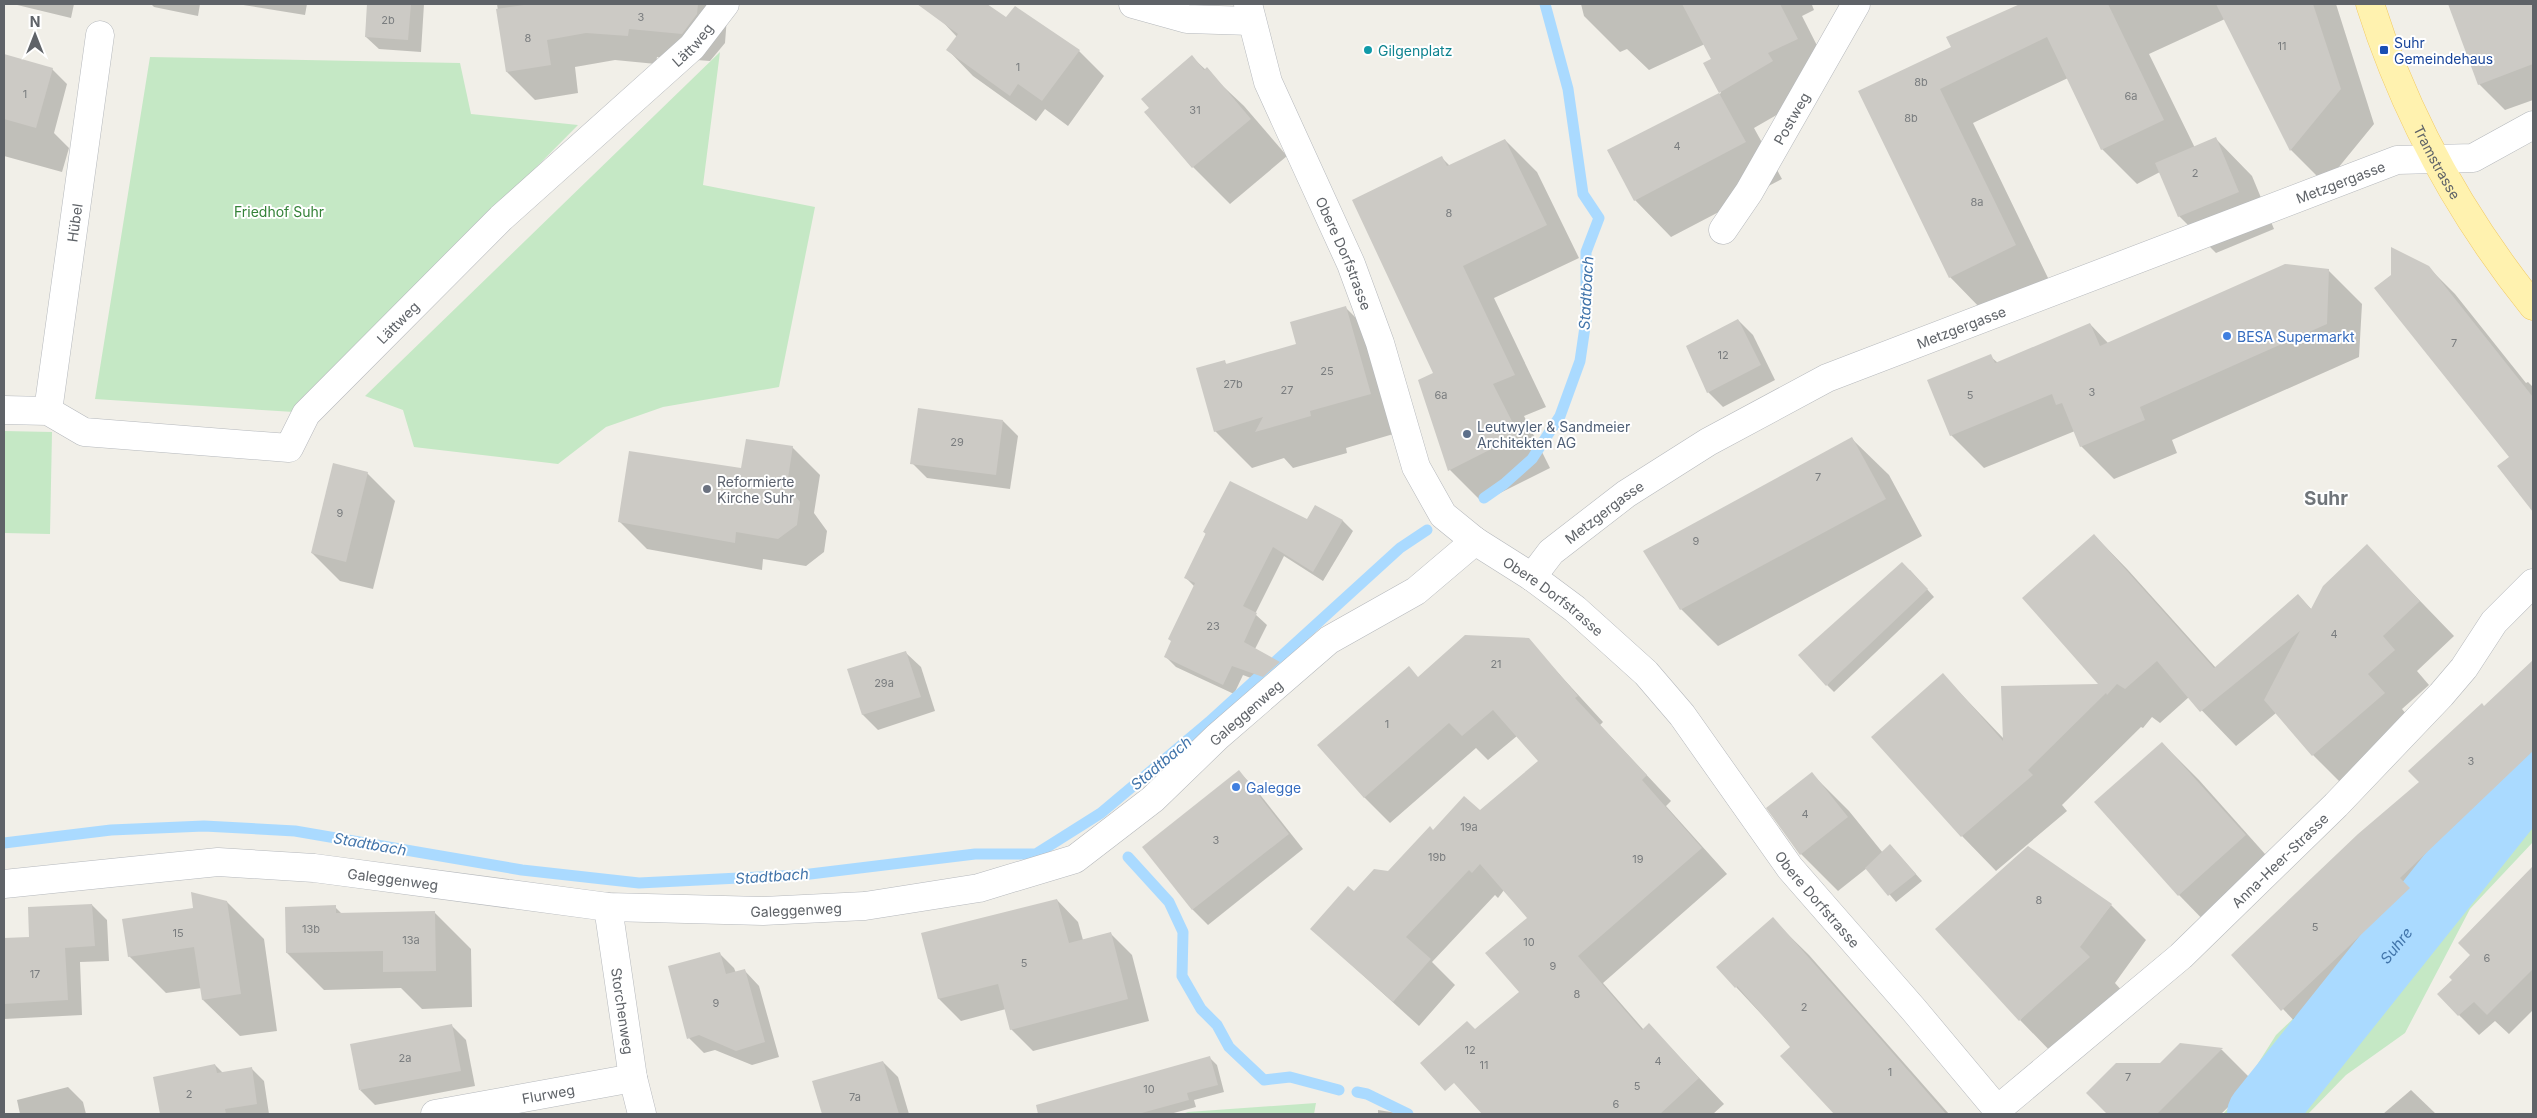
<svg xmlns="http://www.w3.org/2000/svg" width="2537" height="1118" viewBox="0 0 2537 1118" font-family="Inter,sans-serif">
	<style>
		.green { fill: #c5e8c5 }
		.shadow { fill: #0003 }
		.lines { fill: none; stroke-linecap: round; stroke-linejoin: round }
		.stream { stroke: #aadaff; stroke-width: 11 }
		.river { stroke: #aadaff; stroke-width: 68 }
		.building { fill: #cccac5 }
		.minor-casing { stroke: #b5b8bc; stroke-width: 29 }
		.primary-casing { stroke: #f2c960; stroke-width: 29 }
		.minor { stroke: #fff; stroke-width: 28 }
		.primary { stroke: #fff2af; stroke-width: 28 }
		.culture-dot { fill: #0f9aa8; stroke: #fff; stroke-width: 2 }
		.transit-dot { fill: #1a4fb4; stroke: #fff; stroke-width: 2 }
		.shop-dot { fill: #3f7fe0; stroke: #fff; stroke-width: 2 }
		.service-dot { fill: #5c6f8a; stroke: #fff; stroke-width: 2 }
		.worship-dot { fill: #6b7280; stroke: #fff; stroke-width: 2 }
		.labels { text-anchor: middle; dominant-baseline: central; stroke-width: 4; stroke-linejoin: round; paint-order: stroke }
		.number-label { font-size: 11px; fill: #7a7d7f }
		.transit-label { font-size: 14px; fill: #164399; stroke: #fff; text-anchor: start }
		.street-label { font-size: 14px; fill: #5f6368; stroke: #fff }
		.culture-label { font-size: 14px; fill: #0d838f; stroke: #fff; text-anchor: start }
		.park-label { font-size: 14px; fill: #348238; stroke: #fff }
		.shop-label { font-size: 14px; fill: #366cbe; stroke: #fff; text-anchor: start }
		.service-label { font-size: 14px; fill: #4e5e75; stroke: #fff; text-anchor: start }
		.worship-label { font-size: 14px; fill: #5b616d; stroke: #fff; text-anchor: start }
		.water-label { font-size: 15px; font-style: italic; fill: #4174aa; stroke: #fff }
		.district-label { font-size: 19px; font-weight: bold; fill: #70757a; stroke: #fff }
	</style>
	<rect width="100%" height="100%" fill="#f1efe8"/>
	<g class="green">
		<polygon points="720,52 703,185 815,207 779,387 663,407 606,427 558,464 414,447 403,410 365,396"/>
		<polygon points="150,57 460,63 471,114 578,125 294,412 95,399"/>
		<polygon points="4,431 52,432 50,534 4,533"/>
		<polygon points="2533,747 2533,842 2470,909 2405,1033 2346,1075 2308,1114 2223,1114 2233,1103 2276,1035 2376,940 2442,847"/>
		<polygon points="1316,1103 1314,1114 1182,1114 1188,1112"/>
	</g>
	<g class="shadow">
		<polygon points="13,4 74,4 71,18"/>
		<polygon points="151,4 200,4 198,16 154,7"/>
		<polygon points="237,4 307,4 305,15"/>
		<polygon points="366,4 424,4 421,52 379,49 366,37 368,6"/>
		<polygon points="497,4 728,4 725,43 710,61 657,57 656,64 615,60 575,67 578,93 535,100 507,72"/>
		<polygon points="951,4 975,4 979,7 985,4 1007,19 1079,51 1104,76 1068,126 1045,109 1036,121 973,76 948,50 957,37 940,19"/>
		<polygon points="1581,4 1813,4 1812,5 1814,10 1802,16 1832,75 1803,88 1808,97 1754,128 1782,179 1671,237 1635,200 1608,151 1721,93 1705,63 1712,59 1705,44 1649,70 1627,49 1620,52 1584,16"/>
		<polygon points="2023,4 2336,4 2374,124 2325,184 2291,150 2225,19 2149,54 2195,148 2216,139 2252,176 2274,229 2216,253 2179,216 2160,172 2137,184 2102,149 2068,78 1973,123 2049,280 1984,312 1950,277 1860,92 1953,47 1948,38"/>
		<polygon points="2449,4 2533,4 2533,100 2505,110 2479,84"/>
		<polygon points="4,56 52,69 67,84 54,133 69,148 62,172 4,156"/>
		<polygon points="1192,57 1244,106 1287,156 1230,204 1193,167 1146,112"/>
		<polygon points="1505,140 1537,172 1579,258 1494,298 1546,407 1524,416 1550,468 1482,502 1450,470 1435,373 1442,158 1450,166"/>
		<polygon points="2428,267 2455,294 2526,383 2528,382 2533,387 2533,510 2499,466 2510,457"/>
		<polygon points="2328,270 2362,304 2359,357 2172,440 2177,453 2114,479 2081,446 2075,431 1984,468 1951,435 1990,356 1998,363 2090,324 2108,343"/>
		<polygon points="1345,307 1382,344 1407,430 1346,448 1347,453 1293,468 1284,458 1252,468 1215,431 1224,362 1228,365 1298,345"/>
		<polygon points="1738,320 1753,335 1775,380 1723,407 1708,392 1688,346"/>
		<polygon points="1003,421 1018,436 1010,489 927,478 912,463"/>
		<polygon points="1852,439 1889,475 1922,536 1718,646 1681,609"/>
		<polygon points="792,447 820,475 814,513 827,531 824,552 806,566 763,559 762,570 647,549 620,522"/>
		<polygon points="367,473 395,501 373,589 340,581 312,553"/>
		<polygon points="1315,507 1343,521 1353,531 1323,581 1284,556 1255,614 1267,625 1255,649 1279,663 1289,673 1274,687 1243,675 1234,694 1176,667 1166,657 1195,587 1186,578 1206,534 1204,532 1308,521"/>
		<polygon points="2094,535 2128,570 2216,668 2298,595 2312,610 2367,546 2454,636 2417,671 2429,685 2402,709 2418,728 2348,790 2313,755 2276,713 2236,746 2189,697 2160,723 2152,717 2143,728 2141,727 2062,805 2067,811 1996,871 1962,836 1943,675 2004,739 2101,685"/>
		<polygon points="1910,570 1934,597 1834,692 1827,685"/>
		<polygon points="1528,640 1603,722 1600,725 1671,801 1666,806 1727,874 1603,983 1644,1030 1649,1025 1724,1104 1713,1114 1485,1114 1477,1107 1475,1030 1521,993 1528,918 1504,890 1498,898 1495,895 1432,962 1455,985 1419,1026 1312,929 1354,893 1388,872 1433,832 1480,812 1540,761 1517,736 1488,760 1476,748 1390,823 1364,797 1419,678"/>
		<polygon points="906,653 921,667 935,711 878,730 863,715 849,670"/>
		<polygon points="2533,662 2533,816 2432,912 2442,922 2315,1043 2232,955 2420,782 2484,707"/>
		<polygon points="2162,743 2199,780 2282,873 2215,932 2179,895"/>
		<polygon points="1239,772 1254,787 1303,849 1208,925 1193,910 1144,848"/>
		<polygon points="1812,774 1849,811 1883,853 1890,845 1922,881 1896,902 1867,868 1838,891 1801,854 1768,808"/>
		<polygon points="2533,868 2533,1010 2509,1034 2495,1021 2479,1035 2459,1015 2454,980 2472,955 2460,943"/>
		<polygon points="1057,900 1078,922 1083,940 1110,933 1132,955 1149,1021 1033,1051 1011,1029 1006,1009 961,1021 939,999 923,934"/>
		<polygon points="227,902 264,939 277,1031 240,1036 203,1000 202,988 166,993 129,956 195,909"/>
		<polygon points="92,905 107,920 109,961 80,962 82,1015 4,1019 4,940 31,938"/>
		<polygon points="2111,905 2146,940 2115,983 2124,993 2055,1056 2020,1020"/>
		<polygon points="335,907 343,915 434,912 471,949 472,1007 422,1009 401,988 324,990 287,953"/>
		<polygon points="1772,919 1809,955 1949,1114 1836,1114 1782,1056 1792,1047 1736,987"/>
		<polygon points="719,953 734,968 736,973 745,971 759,986 779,1057 752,1065 715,1050 704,1053 689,1038"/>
		<polygon points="451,1025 466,1040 475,1086 375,1105 360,1090"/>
		<polygon points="2180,1044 2222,1050 2254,1082 2221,1114 2109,1114 2088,1093 2161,1064"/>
		<polygon points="1210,1058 1217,1065 1224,1092 1194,1100 1196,1107 1170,1114 1061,1114 1057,1101"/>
		<polygon points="883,1062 898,1077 909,1114 823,1114 814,1082"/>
		<polygon points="215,1065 223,1073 251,1068 264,1081 269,1114 162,1114 154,1078"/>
		<polygon points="68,1087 83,1102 86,1114 20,1114 17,1100"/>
		<polygon points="2411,1090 2436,1114 2383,1114"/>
		<polygon points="1378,1110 1403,1114 1378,1114"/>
	</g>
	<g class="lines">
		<g class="stream">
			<polyline points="1484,498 1504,484 1532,459 1560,416 1580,361 1586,320 1586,252 1599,218 1583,194 1568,89 1545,4"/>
			<polyline points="4,843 111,830 204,826 295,831 522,870 639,883 802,875 975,854 1036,854 1101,813 1209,722 1400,548 1427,530"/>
			<polyline points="1128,857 1169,902 1183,932 1182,976 1201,1009 1217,1025 1229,1047 1264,1080 1290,1077 1339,1090"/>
			<polyline points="1357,1092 1367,1094 1408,1114"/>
		</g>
		<path class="river" id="s1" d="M2261 1114 2506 807 2533 777"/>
	</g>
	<g class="building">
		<polygon points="367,4 411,4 408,40 365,37"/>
		<polygon points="531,4 698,4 697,14 682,34 629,29 628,36 586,33 547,40 551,65 506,72 496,9"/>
		<polygon points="917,4 987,4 1006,17 1015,6 1080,50 1042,101 1018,84 1010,96 946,50 958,34"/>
		<polygon points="1682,4 1780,4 1798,39 1768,53 1773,61 1719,93 1703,63 1711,59"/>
		<polygon points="2020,4 2108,4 2164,120 2101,150 2047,37 1940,89 2016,245 1949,278 1858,91 1951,47 1946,37"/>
		<polygon points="2216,4 2313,4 2341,89 2290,151"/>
		<polygon points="2448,4 2533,4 2533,64 2478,85"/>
		<polygon points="4,54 53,68 36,128 4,119"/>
		<polygon points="1192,55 1204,70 1207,67 1251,119 1192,168 1144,112 1149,108 1141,99"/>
		<polygon points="1719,93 1746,142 1634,201 1607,150"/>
		<polygon points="2216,137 2239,192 2178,217 2155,163"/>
		<polygon points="1505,139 1547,225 1463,266 1515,375 1493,384 1519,435 1448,471 1418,380 1433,373 1352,200 1442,156 1447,166"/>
		<polygon points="2391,247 2429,266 2533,397 2533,512 2497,466 2509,457 2374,288 2391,275"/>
		<polygon points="2285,264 2329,269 2327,324 2140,407 2145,420 2080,447 2062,403 2056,405 2052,394 1950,436 1927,380 1991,354 1995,363 2090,323 2100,346"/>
		<polygon points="1346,306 1371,394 1310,411 1311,416 1255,432 1263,417 1214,432 1196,368 1225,360 1226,364 1296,344 1290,322"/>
		<polygon points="1738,319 1761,365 1707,393 1686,346"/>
		<polygon points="918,408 1003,420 996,475 910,464"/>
		<polygon points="1852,437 1886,499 1680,610 1643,551"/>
		<polygon points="746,439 793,446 787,485 800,502 797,525 778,539 736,532 735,543 618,522 629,451 741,468"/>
		<polygon points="333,463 368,472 346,562 311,553"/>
		<polygon points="1230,481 1307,519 1315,505 1343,520 1313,572 1273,547 1243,606 1257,613 1244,642 1280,662 1263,677 1232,666 1223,685 1164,657 1171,641 1168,639 1195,583 1184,578 1206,533 1203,532"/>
		<polygon points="2094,534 2214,668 2298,594 2311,609 2323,586 2367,544 2420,601 2383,636 2395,650 2368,674 2385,693 2312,756 2264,700 2300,631 2200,712 2157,661 2125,689 2117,684 2107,695 2106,693 2028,770 2033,775 1961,837 1871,737 1943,673 2003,741 2001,686 2098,684 2022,598"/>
		<polygon points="1902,562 1928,589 1826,686 1798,655"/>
		<polygon points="1465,635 1529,638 1578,696 1575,698 1647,775 1642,780 1702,848 1578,956 1642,1030 1649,1023 1699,1078 1660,1114 1482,1114 1454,1083 1445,1091 1420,1063 1467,1021 1475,1029 1519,992 1485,953 1527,918 1480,864 1472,873 1469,870 1406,937 1431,959 1393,1002 1310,929 1348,886 1354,891 1374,869 1388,871 1430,826 1433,830 1464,796 1480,810 1538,761 1493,710 1462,736 1449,723 1364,798 1317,745 1409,666 1418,677"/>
		<polygon points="906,651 921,697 862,715 847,669"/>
		<polygon points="2533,660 2533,751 2400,878 2410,888 2281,1011 2231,955 2358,834 2419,782 2408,771 2482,703 2484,706"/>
		<polygon points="2162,742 2246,835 2178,896 2094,802"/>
		<polygon points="1239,770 1289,834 1192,910 1142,847"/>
		<polygon points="1812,772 1848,817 1800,855 1766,808"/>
		<polygon points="1890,844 1916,874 1888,896 1865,868"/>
		<polygon points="2028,846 2112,904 2080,947 2090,957 2019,1021 1935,929"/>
		<polygon points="2533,866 2533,969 2487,1015 2474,1002 2458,1016 2437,994 2452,980 2449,977 2470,955 2458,943"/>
		<polygon points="191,892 227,901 241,994 202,1000 194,947 128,957 122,919 193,908"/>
		<polygon points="1057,899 1069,943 1111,932 1128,999 1010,1030 998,984 938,999 921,933"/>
		<polygon points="92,904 95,946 65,948 68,1000 4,1004 4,938 29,937 28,907"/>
		<polygon points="336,905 336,913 435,911 436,971 383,972 383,951 286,953 285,907"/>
		<polygon points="1773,917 1864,1020 1946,1114 1834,1114 1780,1056 1790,1047 1737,986 1735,988 1716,967"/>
		<polygon points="720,952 726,974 745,969 765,1042 736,1051 699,1035 687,1039 668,966"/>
		<polygon points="452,1024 461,1071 359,1090 350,1044"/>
		<polygon points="2180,1043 2223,1048 2157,1114 2107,1114 2086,1093 2116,1063 2160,1063"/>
		<polygon points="1210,1056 1218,1085 1187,1093 1189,1100 1138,1114 1038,1114 1036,1105"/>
		<polygon points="883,1061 899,1114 822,1114 812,1081"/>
		<polygon points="215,1064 217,1073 252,1067 257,1104 225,1109 226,1114 160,1114 153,1077"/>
	</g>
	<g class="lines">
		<defs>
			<g id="minor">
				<polyline points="1133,4 1187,19 1251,21"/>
				<path id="s2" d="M1248 4 1268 82 1351 264 1380 343 1416 467 1443 515 1475 541 1532 577 1575 609 1646 673 1682 715 1790 868 1914 1010 2001 1114"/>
				<path id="s3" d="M1723 230 1749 192 1856 4"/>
				<path id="s4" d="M4 410 48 411 84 432 289 448 306 414 501 218 692 47 725 4"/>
				<path id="s5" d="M48 411 100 35"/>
				<path id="s6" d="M1532 577 1551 552 1626 494 1708 442 1827 378 2397 160 2473 158 2533 125"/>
				<path id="s7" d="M4 884 218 862 314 868 608 907 763 911 865 906 979 888 1075 859 1153 799 1217 737 1329 640 1416 591 1475 541"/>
				<path id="s8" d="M608 907 633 1078 642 1114"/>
				<path id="s9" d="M1998 1109 2181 956 2336 805 2441 695 2464 668 2494 622 2533 583"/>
				<path id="s10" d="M435 1114 633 1078"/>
			</g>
			<g id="primary">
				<path id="s11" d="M2370 4C2405 115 2460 215 2533 306"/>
			</g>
		</defs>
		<use href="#minor" class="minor-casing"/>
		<use href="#primary" class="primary-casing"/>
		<use href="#minor" class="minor"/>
		<use href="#primary" class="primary"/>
	</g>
	<circle class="culture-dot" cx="1368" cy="50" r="5"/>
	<rect class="transit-dot" x="2379" y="45" width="10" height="10" rx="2.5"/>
	<g class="shop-dot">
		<circle cx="2227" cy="336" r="5"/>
		<circle cx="1236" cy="787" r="5"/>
	</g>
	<circle class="service-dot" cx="1467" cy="434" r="5"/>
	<circle class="worship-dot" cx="707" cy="489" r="5"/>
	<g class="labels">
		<g class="number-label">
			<text x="641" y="17">3</text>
			<text x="388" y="20">2b</text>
			<text x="528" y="38">8</text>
			<text x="2282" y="46">11</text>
			<text x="1018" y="67">1</text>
			<text x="1921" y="82">8b</text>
			<text x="25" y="94">1</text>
			<text x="2131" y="96">6a</text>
			<text x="1195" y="110">31</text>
			<text x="1911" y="118">8b</text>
			<text x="1677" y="146">4</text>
			<text x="2195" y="173">2</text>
			<text x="1977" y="202">8a</text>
			<text x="1449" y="213">8</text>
			<text x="2454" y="343">7</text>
			<text x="1723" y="355">12</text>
			<text x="1327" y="371">25</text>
			<text x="1233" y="384">27b</text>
			<text x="1287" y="390">27</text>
			<text x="2092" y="392">3</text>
			<text x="1441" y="395">6a</text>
			<text x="1970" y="395">5</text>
			<text x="957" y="442">29</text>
			<text x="1818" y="477">7</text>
			<text x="340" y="513">9</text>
			<text x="1696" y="541">9</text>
			<text x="1213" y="626">23</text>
			<text x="2334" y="634">4</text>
			<text x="1496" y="664">21</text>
			<text x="884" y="683">29a</text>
			<text x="1387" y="724">1</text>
			<text x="2471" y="761">3</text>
			<text x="1805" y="814">4</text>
			<text x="1469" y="827">19a</text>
			<text x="1216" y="840">3</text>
			<text x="1437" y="857">19b</text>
			<text x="1638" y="859">19</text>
			<text x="2039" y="900">8</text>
			<text x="2315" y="927">5</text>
			<text x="311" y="929">13b</text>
			<text x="178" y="933">15</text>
			<text x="411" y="940">13a</text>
			<text x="1529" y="942">10</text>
			<text x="2487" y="958">6</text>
			<text x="1024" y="963">5</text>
			<text x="1553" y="966">9</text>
			<text x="35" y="974">17</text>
			<text x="1577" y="994">8</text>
			<text x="716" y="1003">9</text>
			<text x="1804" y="1007">2</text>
			<text x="1470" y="1050">12</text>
			<text x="405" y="1058">2a</text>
			<text x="1658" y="1061">4</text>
			<text x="1484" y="1065">11</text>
			<text x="1890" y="1072">1</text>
			<text x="2128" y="1077">7</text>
			<text x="1637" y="1086">5</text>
			<text x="1149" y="1089">10</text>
			<text x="189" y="1094">2</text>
			<text x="855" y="1097">7a</text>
			<text x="1616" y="1104">6</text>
		</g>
		<g class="transit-label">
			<text x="2394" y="42">Suhr<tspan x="2394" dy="16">Gemeindehaus</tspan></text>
		</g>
		<g class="street-label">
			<text stroke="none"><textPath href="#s4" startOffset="864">Lättweg</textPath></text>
			<text stroke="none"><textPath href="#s3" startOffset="131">Postweg</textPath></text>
			<text stroke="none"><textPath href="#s11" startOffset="172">Tramstrasse</textPath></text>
			<text stroke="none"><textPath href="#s6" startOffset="908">Metzgergasse</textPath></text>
			<text stroke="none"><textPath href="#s5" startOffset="190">Hübel</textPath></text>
			<text stroke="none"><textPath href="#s2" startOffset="268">Obere Dorfstrasse</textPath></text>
			<text stroke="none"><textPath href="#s4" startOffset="459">Lättweg</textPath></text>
			<text stroke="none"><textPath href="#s6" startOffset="502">Metzgergasse</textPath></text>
			<text stroke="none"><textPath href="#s6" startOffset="98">Metzgergasse</textPath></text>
			<text stroke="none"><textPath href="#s2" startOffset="686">Obere Dorfstrasse</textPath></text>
			<text stroke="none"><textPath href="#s7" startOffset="1306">Galeggenweg</textPath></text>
			<text stroke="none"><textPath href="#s9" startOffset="376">Anna-Heer-Strasse</textPath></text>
			<text stroke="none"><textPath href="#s7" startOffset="391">Galeggenweg</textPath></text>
			<text stroke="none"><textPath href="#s2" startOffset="1091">Obere Dorfstrasse</textPath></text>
			<text stroke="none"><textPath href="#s7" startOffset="796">Galeggenweg</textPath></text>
			<text stroke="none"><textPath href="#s8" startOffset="105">Storchenweg</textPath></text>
			<text stroke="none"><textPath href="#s10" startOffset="115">Flurweg</textPath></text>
		</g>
		<g class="culture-label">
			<text x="1378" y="50">Gilgenplatz</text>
		</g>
		<g class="park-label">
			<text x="279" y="211">Friedhof Suhr</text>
		</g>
		<g class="shop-label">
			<text x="2237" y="336">BESA Supermarkt</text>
			<text x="1246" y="787">Galegge</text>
		</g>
		<g class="service-label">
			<text x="1477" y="426">Leutwyler &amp; Sandmeier<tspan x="1477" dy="16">Architekten AG</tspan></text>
		</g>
		<g class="worship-label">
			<text x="717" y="481">Reformierte<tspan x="717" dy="16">Kirche Suhr</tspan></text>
		</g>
		<g class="water-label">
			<text transform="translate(1586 293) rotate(-87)">Stadtbach</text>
			<text transform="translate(1161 763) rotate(-40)">Stadtbach</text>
			<text transform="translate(370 844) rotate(10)">Stadtbach</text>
			<text transform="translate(772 876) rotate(-4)">Stadtbach</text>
			<text stroke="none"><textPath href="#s1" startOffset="216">Suhre</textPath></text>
		</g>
		<g class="district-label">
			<text x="2326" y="498">Suhr</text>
		</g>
	</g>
	<rect width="2537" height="1118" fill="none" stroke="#5f6368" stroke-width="10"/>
	<g transform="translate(35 35)" stroke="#ffffff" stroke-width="4" paint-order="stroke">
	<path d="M0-4L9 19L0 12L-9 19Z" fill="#5f6368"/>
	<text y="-8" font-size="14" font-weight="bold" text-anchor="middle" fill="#5f6368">N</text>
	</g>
</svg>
